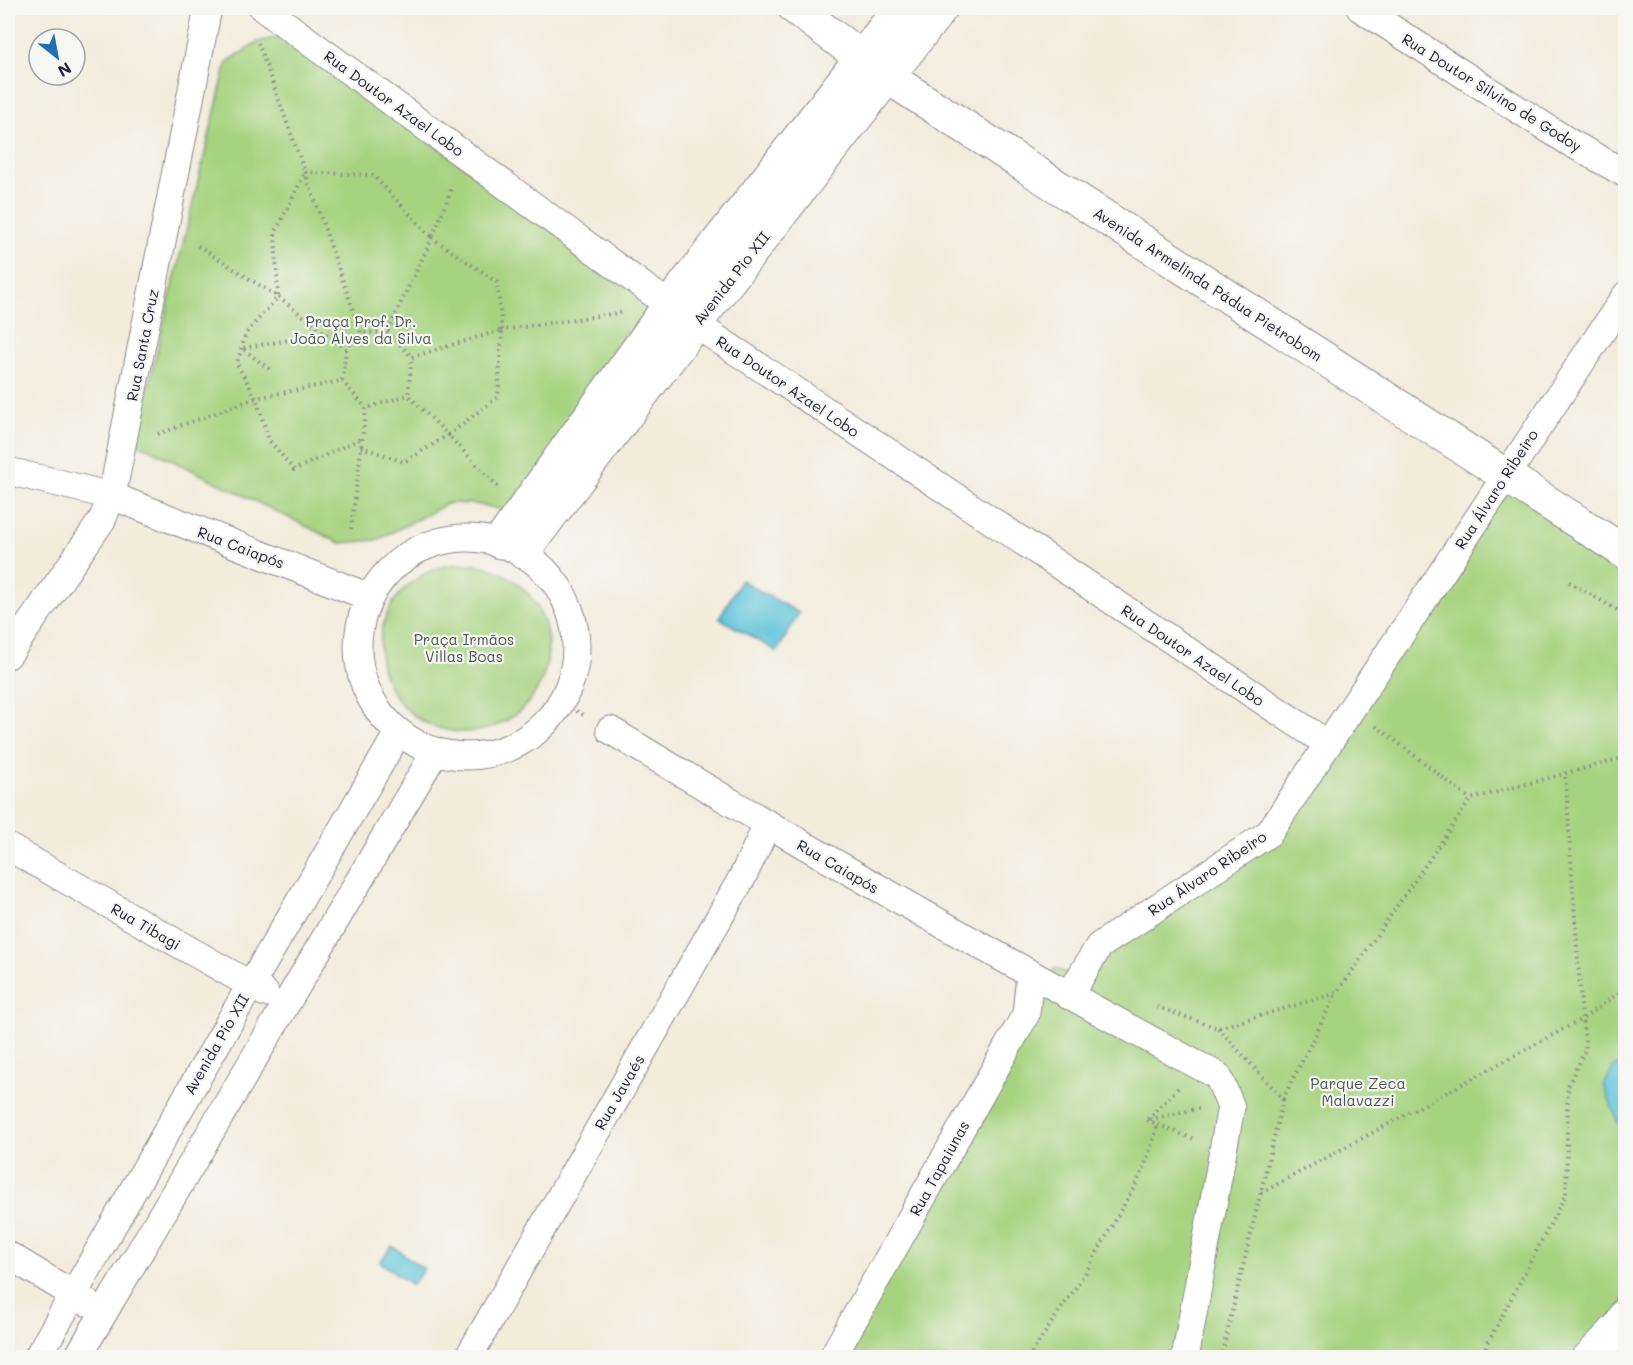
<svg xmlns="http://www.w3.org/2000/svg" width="1633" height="1365" viewBox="0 0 1633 1365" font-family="Mali,sans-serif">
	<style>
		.green { fill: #a7d380; stroke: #647a5e; stroke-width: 1.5 }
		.water { fill: #5bc2d9; stroke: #3e728a; stroke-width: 1.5 }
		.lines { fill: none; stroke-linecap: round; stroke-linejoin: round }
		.service-casing { stroke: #8a878b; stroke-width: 16 }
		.minor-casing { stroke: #8a878b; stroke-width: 29 }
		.tertiary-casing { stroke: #8a878b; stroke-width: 35 }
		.secondary-casing { stroke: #8a878b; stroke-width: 35 }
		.path { stroke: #8a878b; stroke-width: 4; stroke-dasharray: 1.5 4.5; stroke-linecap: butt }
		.service { stroke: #fff; stroke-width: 14 }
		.minor { stroke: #fff; stroke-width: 27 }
		.tertiary { stroke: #fff; stroke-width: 33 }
		.secondary { stroke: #fff; stroke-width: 33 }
		.labels { text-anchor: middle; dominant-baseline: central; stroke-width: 4.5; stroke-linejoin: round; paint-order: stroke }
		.street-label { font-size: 15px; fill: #22223b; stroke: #f6f6f2 }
		.park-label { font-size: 15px; fill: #4a5750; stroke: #f6f6f2 }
	</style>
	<rect width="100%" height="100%" fill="#f6f6f2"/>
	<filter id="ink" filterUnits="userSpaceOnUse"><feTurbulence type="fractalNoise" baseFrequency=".0167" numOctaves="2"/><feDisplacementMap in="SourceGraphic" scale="12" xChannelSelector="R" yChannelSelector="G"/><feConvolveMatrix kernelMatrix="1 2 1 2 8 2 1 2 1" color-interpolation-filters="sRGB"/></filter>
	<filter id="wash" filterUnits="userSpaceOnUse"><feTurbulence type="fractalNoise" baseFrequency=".008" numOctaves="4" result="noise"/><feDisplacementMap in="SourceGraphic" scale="24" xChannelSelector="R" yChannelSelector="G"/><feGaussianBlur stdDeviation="1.35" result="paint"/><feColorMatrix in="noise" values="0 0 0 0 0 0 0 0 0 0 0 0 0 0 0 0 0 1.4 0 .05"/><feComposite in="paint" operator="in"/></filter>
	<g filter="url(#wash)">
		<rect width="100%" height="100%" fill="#f2ecdb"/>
		<g class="green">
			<polygon points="282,36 660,306 508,511 475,504 449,503 377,540 340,543 135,442 227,62 258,42"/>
			<polygon points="1506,475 1625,553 1626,1296 1599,1357 837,1358 1055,968 1071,976 1269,830"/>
			<circle cx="464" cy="648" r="84"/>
		</g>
		<g class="water">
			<polygon points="741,580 799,613 777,652 719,618"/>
			<polygon points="1625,1062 1625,1129 1618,1123 1604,1085 1614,1067"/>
			<polygon points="392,1246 424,1269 412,1285 380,1262"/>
		</g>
	</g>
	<g filter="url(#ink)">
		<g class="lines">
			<defs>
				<polyline id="service" points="1576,1358 1611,1322"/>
				<g id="minor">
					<polyline points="263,8 695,324 1328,744"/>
					<polyline points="1360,8 1569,142 1626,174"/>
					<polyline points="8,471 112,496 369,597"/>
					<circle cx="467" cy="647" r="109"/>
					<polyline points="8,655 102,520 112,496 208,8"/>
					<path d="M610 730C810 851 1013 966 1218 1076L1231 1107 1185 1358"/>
					<polyline points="8,847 265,993"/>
					<polyline points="1069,996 1099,946 1269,833 1626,295"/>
					<polyline points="8,1255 86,1302"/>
					<polyline points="37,1358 250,986 398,733"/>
					<polyline points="77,1358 435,752"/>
					<polyline points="468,1358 743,876 767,825"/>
					<polyline points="832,1358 1026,1014 1030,974"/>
				</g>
				<g id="tertiary">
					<polyline points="795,8 886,76 1626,553"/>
					<polyline points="500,542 670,304 900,8"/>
					<polyline points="523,552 695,324 941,8"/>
				</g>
				<polyline id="secondary" points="1607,1358 1626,1314"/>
			</defs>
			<use href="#service" class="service-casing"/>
			<use href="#minor" class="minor-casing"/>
			<use href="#tertiary" class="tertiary-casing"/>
			<use href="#secondary" class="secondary-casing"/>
			<g class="path">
				<polyline points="258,43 305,172 373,175 432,238 453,185"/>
				<polyline points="305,172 361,333 387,332 432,238 497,282 502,330 625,312"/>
				<polyline points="198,246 278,297 275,233 305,173"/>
				<polyline points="387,332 412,357"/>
				<polyline points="346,349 342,381 256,398 237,364 246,333 278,297 346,349 361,333"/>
				<polyline points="269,369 242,348 301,338"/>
				<polyline points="342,381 366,408"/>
				<polyline points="158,434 256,398 269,440 294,470 362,438"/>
				<polyline points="361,447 404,462 448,435 408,395 412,357 502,330 498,397 448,435 500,489"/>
				<polyline points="351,529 366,408 408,395"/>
				<polyline points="1569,582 1626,615"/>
				<polyline points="561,702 587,717"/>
				<polyline points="1376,726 1471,799"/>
				<polyline points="1157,1007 1218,1028 1337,993 1471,799 1626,757"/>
				<polyline points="1218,1028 1283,1099 1336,994"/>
				<polyline points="1178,1088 1147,1120 1201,1108"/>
				<polyline points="1147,1120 1196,1140"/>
				<polyline points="1261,1193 1582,1019 1565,772"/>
				<polyline points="1028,1358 1086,1272 1142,1173 1158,1125"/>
				<polyline points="1221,1358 1283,1099"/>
				<polyline points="1480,1358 1566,1194 1568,1086 1586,1048 1582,1019 1626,988"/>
			</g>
			<use href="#service" class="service"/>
			<use href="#minor" class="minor"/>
			<use href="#tertiary" class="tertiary"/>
			<use href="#secondary" class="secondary"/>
		</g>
	</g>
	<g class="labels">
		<g class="street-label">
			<text transform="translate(1492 92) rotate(32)">Rua Doutor Silvino de Godoy</text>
			<text transform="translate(394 103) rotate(36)">Rua Doutor Azael Lobo</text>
			<text transform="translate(731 278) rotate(-52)">Avenida Pio XII</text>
			<text transform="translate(1208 284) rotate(33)">Avenida Armelinda Pádua Pietrobom</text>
			<text transform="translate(142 345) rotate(-79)">Rua Santa Cruz</text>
			<text transform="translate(788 386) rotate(34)">Rua Doutor Azael Lobo</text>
			<text transform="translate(1496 489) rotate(-57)">Rua Álvaro Ribeiro</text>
			<text transform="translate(241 547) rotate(21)">Rua Caiapós</text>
			<text transform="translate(1193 655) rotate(34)">Rua Doutor Azael Lobo</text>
			<text transform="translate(838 866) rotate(30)">Rua Caiapós</text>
			<text transform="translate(1207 873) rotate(-34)">Rua Álvaro Ribeiro</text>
			<text transform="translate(146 926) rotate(30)">Rua Tibagi</text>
			<text transform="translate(216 1044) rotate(-60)">Avenida Pio XII</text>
			<text transform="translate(619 1092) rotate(-60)">Rua Javaés</text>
			<text transform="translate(939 1168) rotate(-61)">Rua Tapaiunas</text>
		</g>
		<g class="park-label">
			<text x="361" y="321">Praça Prof. Dr.<tspan x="361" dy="17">João Alves da Silva</tspan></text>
			<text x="464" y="639">Praça Irmãos<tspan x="464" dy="17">Villas Boas</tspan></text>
			<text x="1358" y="1083">Parque Zeca<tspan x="1358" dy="17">Malavazzi</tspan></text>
		</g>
	</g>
	<rect width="1633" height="1365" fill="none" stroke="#f6f6f2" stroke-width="30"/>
	<g transform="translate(57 57) rotate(149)"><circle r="28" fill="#f6f6f2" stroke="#a1a1a9" stroke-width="1.5"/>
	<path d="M0-4.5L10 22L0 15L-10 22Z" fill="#1f6fb2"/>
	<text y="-9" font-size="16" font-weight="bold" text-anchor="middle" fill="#22223b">N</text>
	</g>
</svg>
